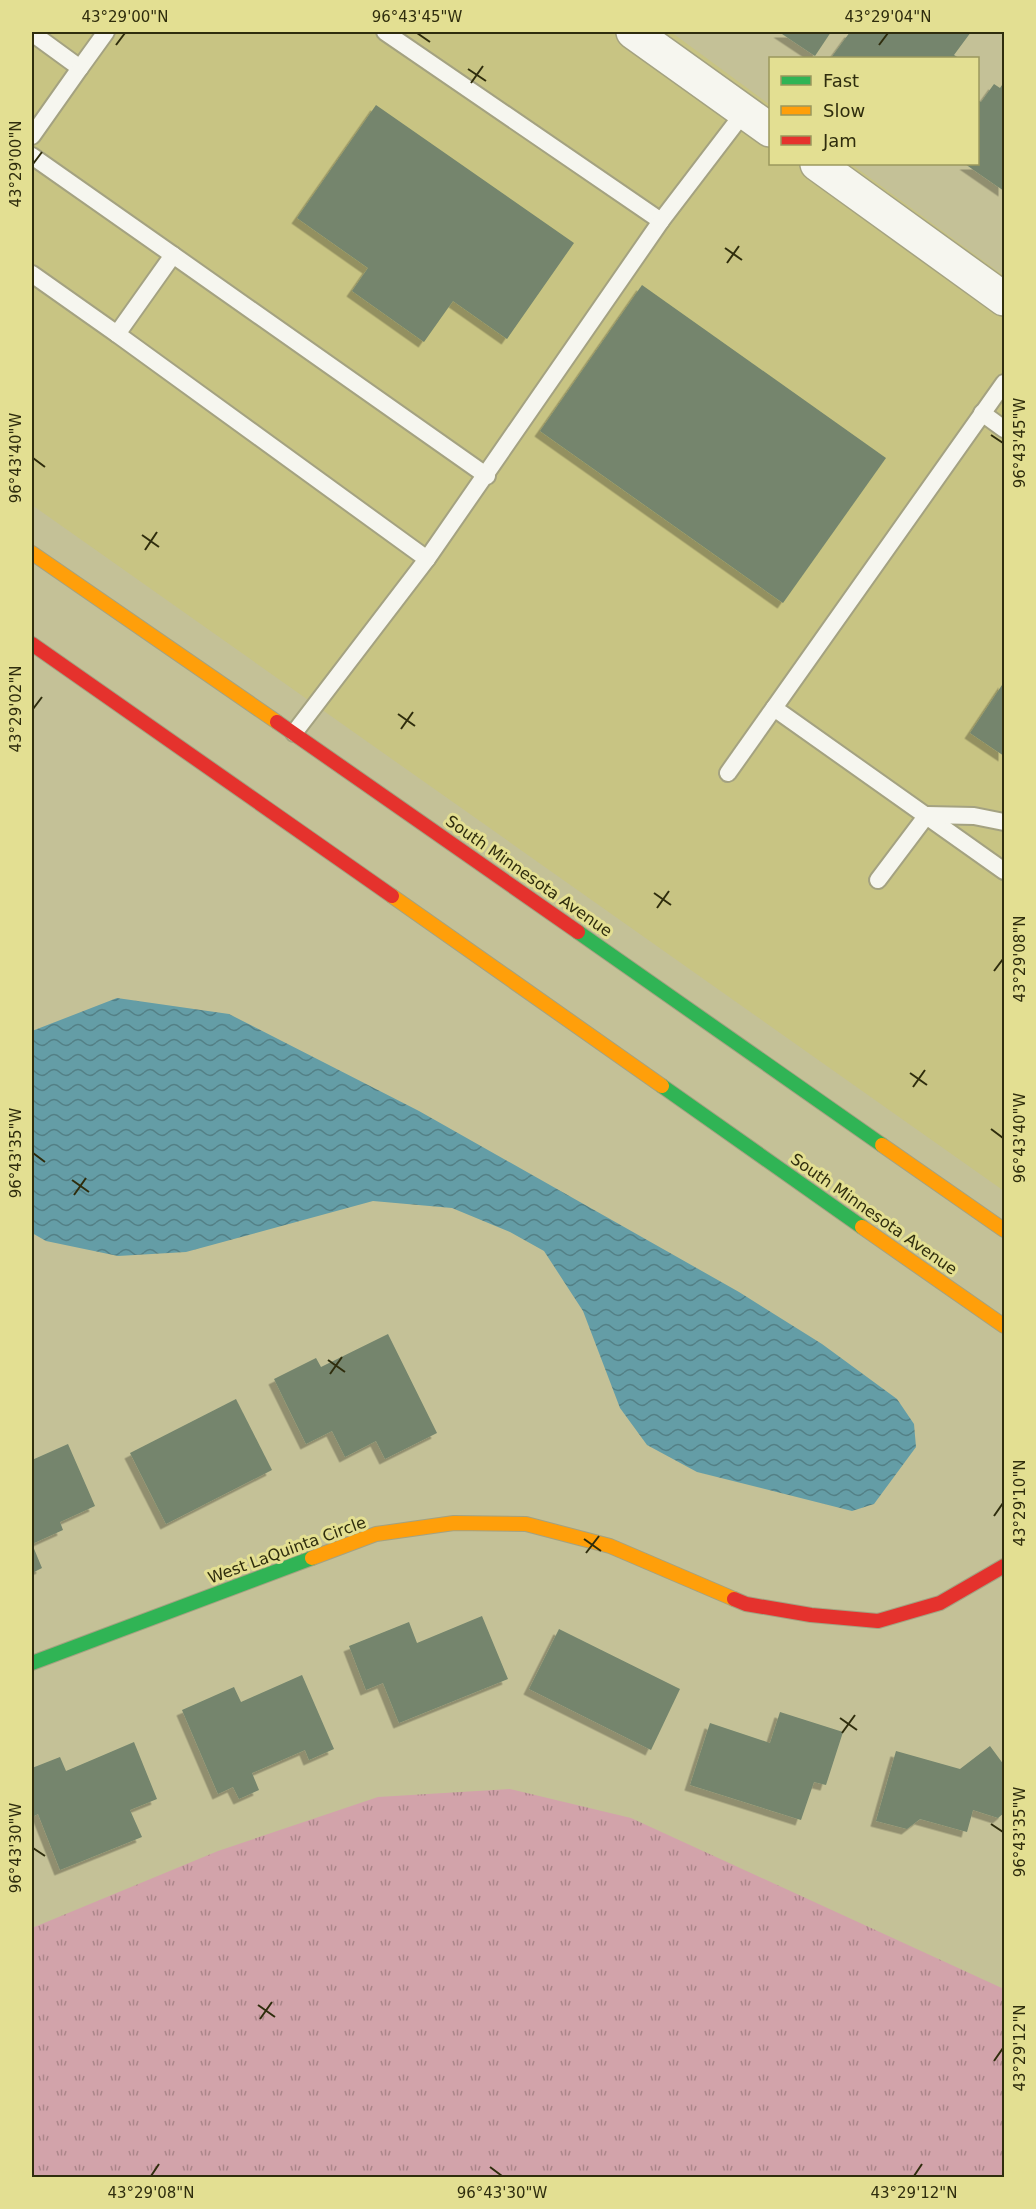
<svg xmlns="http://www.w3.org/2000/svg" width="1036" height="2209" viewBox="0 0 1036 2209" font-family="'DejaVu Sans',sans-serif">
	<style>
		.built { fill: #c8c483 }
		.grass { fill: url(#grass-tufts) }
		.water { fill: url(#water-waves) }
		.building { fill: #74856d; filter: url(#shadow) }
		.lines { fill: none; stroke-linecap: round; stroke-linejoin: round }
		.lane-casing { stroke: #a4a281; stroke-width: 20 }
		.street-casing { stroke: #a4a281; stroke-width: 36 }
		.fast-casing { stroke: #a4a281; stroke-width: 16 }
		.slow-casing { stroke: #a4a281; stroke-width: 16 }
		.jam-casing { stroke: #a4a281; stroke-width: 16 }
		.lane { stroke: #f6f6ef; stroke-width: 16 }
		.street { stroke: #f6f6ef; stroke-width: 33 }
		.fast { stroke: #30b455; stroke-width: 14 }
		.slow { stroke: #ff9f0a; stroke-width: 14 }
		.jam { stroke: #e5322d; stroke-width: 14 }
		.ticks { fill: none; stroke: #2f2d0d; stroke-width: 2 }
		.labels { text-anchor: middle; dominant-baseline: central; stroke-width: 6; stroke-linejoin: round; paint-order: stroke }
		.street-label { font-size: 16px; fill: #2f2d0d; stroke: #e3df92 }
		.neatline { fill: none; stroke: #2f2d0d; stroke-width: 2 }
		.ticks-label { font-size: 15px; text-anchor: middle; fill: #2f2d0d }
	</style>
	<defs>
		<pattern id="grass-tufts" width="24" height="20" patternUnits="userSpaceOnUse" patternTransform="scale(1.5)"><rect width="24" height="20" fill="#d2a3aa"/><path d="M3 7l-1-3M5 7V3M7 7l1-3M15 17l-1-3M17 17v-4M19 17l1-3" fill="none" stroke="#ab8589"/></pattern>
		<pattern id="water-waves" width="16" height="10" patternUnits="userSpaceOnUse" patternTransform="scale(1.5)"><rect width="16" height="10" fill="#649da6"/><path d="M0 5q4-4 8 0t8 0" fill="none" stroke="#538086"/></pattern>
		<filter id="shadow"><feDropShadow dx="-5.5" dy="5.5" stdDeviation="0" flood-color="#0004"/></filter>
	</defs>
	<rect width="100%" height="100%" fill="#c4c197"/>
	<polygon class="built" points="32,32 671,32 770,105 770,164 851,164 1004,276 1004,1191 32,505"/>
	<polygon class="grass" points="510,1789 631,1818 1004,1989 1004,2177 32,2177 32,1928 218,1851 378,1797"/>
	<polygon class="water" points="117,998 229,1014 419,1111 739,1292 822,1344 897,1399 914,1424 916,1447 874,1504 852,1511 697,1472 647,1445 620,1408 583,1311 544,1251 510,1232 452,1208 373,1201 186,1252 118,1256 46,1241 32,1233 32,1031"/>
	<g class="building">
		<polygon points="779,32 831,32 815,56"/>
		<polygon points="850,32 971,32 954,55 959,58 831,58"/>
		<polygon points="1004,82 1004,191 965,164 978,164 978,100 981,102 994,84 1000,88"/>
		<polygon points="376,105 574,243 507,339 453,301 424,342 352,291 368,268 297,218"/>
		<polygon points="642,285 886,458 783,603 540,431"/>
		<polygon points="1004,682 1004,756 970,733"/>
		<polygon points="388,1334 437,1433 385,1459 376,1441 345,1457 332,1431 306,1444 274,1379 316,1358 321,1367"/>
		<polygon points="236,1399 272,1470 166,1524 130,1453"/>
		<polygon points="68,1444 95,1506 60,1522 63,1530 32,1544 42,1568 32,1573 32,1460"/>
		<polygon points="482,1616 508,1679 399,1723 383,1683 366,1690 349,1646 409,1622 417,1643"/>
		<polygon points="559,1629 680,1689 651,1750 529,1689"/>
		<polygon points="302,1675 334,1749 309,1760 305,1750 252,1773 259,1790 239,1799 233,1787 218,1794 182,1710 234,1687 241,1702"/>
		<polygon points="780,1712 843,1732 826,1785 814,1782 801,1820 690,1785 710,1723 770,1743"/>
		<polygon points="134,1742 157,1799 130,1810 142,1837 60,1870 38,1814 32,1817 32,1768 60,1757 66,1771"/>
		<polygon points="990,1746 1004,1765 1004,1813 998,1818 973,1810 967,1832 920,1819 907,1829 876,1821 896,1751 960,1769"/>
	</g>
	<g class="lines">
		<defs>
			<g id="lane">
				<polyline points="385,32 661,221"/>
				<polyline points="32,33 80,68 32,136"/>
				<polyline points="80,68 106,32"/>
				<polyline points="32,156 173,255"/>
				<polyline points="32,274 117,334"/>
				<polyline points="1004,383 774,708 1004,871"/>
				<polyline points="982,413 1004,429"/>
				<polyline points="427,559 117,334 173,255 487,476"/>
				<polyline points="294,733 427,559 661,221 745,111"/>
				<polyline points="728,773 774,708"/>
				<polyline points="878,880 927,815 974,816 1004,822"/>
			</g>
			<g id="street">
				<polyline points="633,32 770,130"/>
				<polyline points="817,164 1004,299"/>
			</g>
			<g id="fast">
				<polyline points="578,932 882,1145"/>
				<polyline points="662,1086 862,1227"/>
				<polyline points="32,1663 312,1558"/>
			</g>
			<g id="slow">
				<polyline points="32,553 277,722"/>
				<polyline points="392,896 662,1086"/>
				<polyline points="882,1145 1004,1230"/>
				<polyline points="862,1227 1004,1326"/>
				<polyline points="312,1558 376,1534 454,1523 526,1524 610,1546 734,1599"/>
			</g>
			<g id="jam">
				<polyline points="32,644 392,896"/>
				<polyline points="277,722 578,932"/>
				<polyline points="734,1599 746,1604 811,1615 878,1621 940,1603 1004,1566"/>
			</g>
		</defs>
		<use href="#lane" class="lane-casing"/>
		<use href="#street" class="street-casing"/>
		<use href="#fast" class="fast-casing"/>
		<use href="#slow" class="slow-casing"/>
		<use href="#jam" class="jam-casing"/>
		<use href="#lane" class="lane"/>
		<use href="#street" class="street"/>
		<use href="#fast" class="fast"/>
		<use href="#slow" class="slow"/>
		<use href="#jam" class="jam"/>
	</g>
	<path class="ticks" d="M417 33 430 42M116 45 125 33M879 45 888 33M468 69 486 81M471 83 483 66M33 164 42 152M725 248 742 260M727 263 739 246M991 435 1003 443M33 458 45 467M142 535 159 547M145 550 157 532M33 709 42 697M398 714 415 726M401 729 413 712M654 893 671 905M657 908 669 891M994 971 1003 959M910 1073 927 1085M913 1087 925 1070M991 1129 1003 1138M33 1153 45 1162M72 1180 89 1192M74 1195 86 1178M328 1360 345 1372M330 1374 342 1357M994 1516 1003 1503M584 1539 601 1551M586 1553 599 1536M840 1718 857 1730M842 1733 855 1715M991 1824 1003 1832M33 1848 45 1856M258 2005 275 2017M260 2019 272 2002M994 2061 1003 2048M490 2167 502 2176M151 2176 159 2164M914 2176 922 2164"/>
	<g class="labels">
		<g class="street-label">
			<text transform="translate(529 876) rotate(35)">South Minnesota Avenue</text>
			<text transform="translate(874 1214) rotate(35)">South Minnesota Avenue</text>
			<text transform="translate(287 1550) rotate(-20)">West LaQuinta Circle</text>
		</g>
	</g>
	<rect width="1036" height="2209" fill="none" stroke="#e3df92" stroke-width="66"/>
	<rect x="769" y="57" width="210" height="108" fill="#e3df92" stroke="#9b985d" stroke-width="1.5"/>
	<rect x="781" y="76" width="30" height="9" fill="#30b455" stroke="#9b985d" stroke-width="1.5"/>
	<text x="823" y="87" font-size="18" fill="#2f2d0d">Fast</text>
	<rect x="781" y="106" width="30" height="9" fill="#ff9f0a" stroke="#9b985d" stroke-width="1.5"/>
	<text x="823" y="117" font-size="18" fill="#2f2d0d">Slow</text>
	<rect x="781" y="136" width="30" height="9" fill="#e5322d" stroke="#9b985d" stroke-width="1.5"/>
	<text x="823" y="147" font-size="18" fill="#2f2d0d">Jam</text>
	<rect x="33" y="33" width="970" height="2143" class="neatline"/>
	<g class="ticks-label">
		<text x="125" y="22">43°29'00"N</text>
		<text x="417" y="22">96°43'45"W</text>
		<text x="888" y="22">43°29'04"N</text>
		<text transform="translate(16 164) rotate(-90)" y="5">43°29'00"N</text>
		<text transform="translate(1020 443) rotate(-90)" y="5">96°43'45"W</text>
		<text transform="translate(16 458) rotate(-90)" y="5">96°43'40"W</text>
		<text transform="translate(16 709) rotate(-90)" y="5">43°29'02"N</text>
		<text transform="translate(1020 959) rotate(-90)" y="5">43°29'08"N</text>
		<text transform="translate(1020 1138) rotate(-90)" y="5">96°43'40"W</text>
		<text transform="translate(16 1153) rotate(-90)" y="5">96°43'35"W</text>
		<text transform="translate(1020 1503) rotate(-90)" y="5">43°29'10"N</text>
		<text transform="translate(1020 1832) rotate(-90)" y="5">96°43'35"W</text>
		<text transform="translate(16 1848) rotate(-90)" y="5">96°43'30"W</text>
		<text transform="translate(1020 2048) rotate(-90)" y="5">43°29'12"N</text>
		<text x="151" y="2198">43°29'08"N</text>
		<text x="502" y="2198">96°43'30"W</text>
		<text x="914" y="2198">43°29'12"N</text>
	</g>
</svg>
